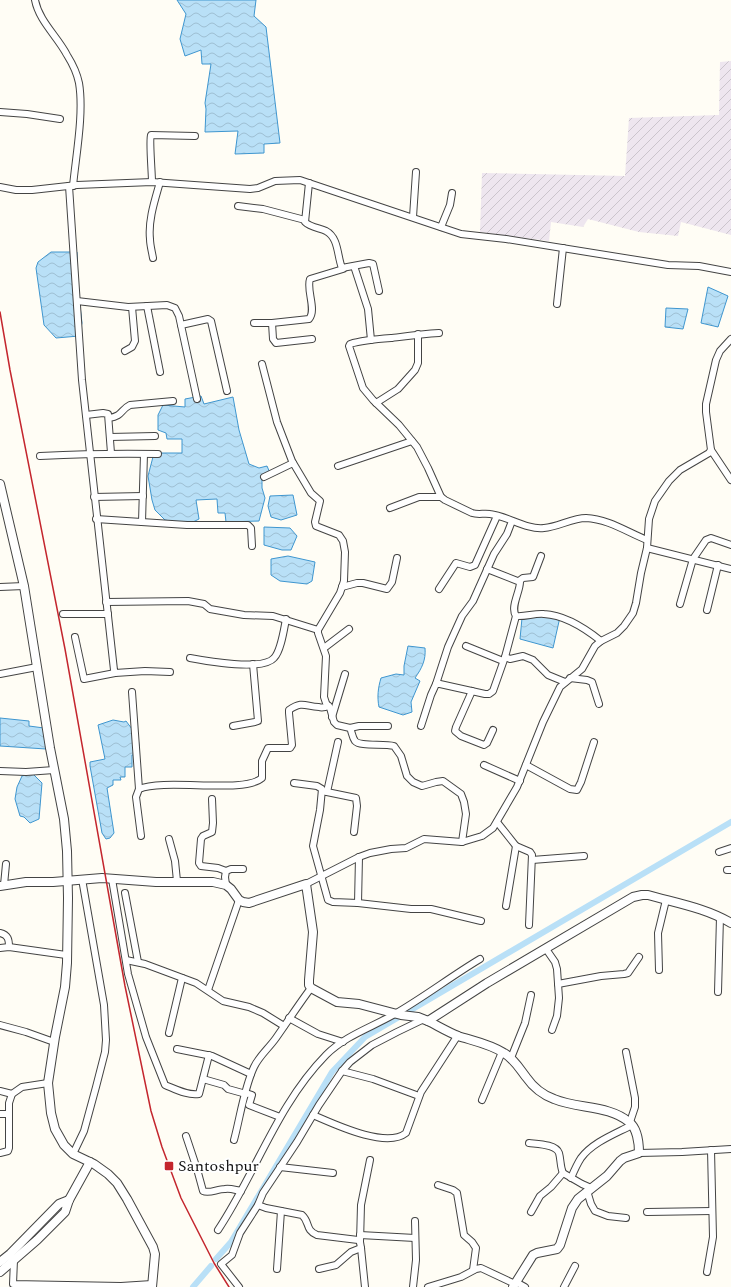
<svg xmlns="http://www.w3.org/2000/svg" width="731" height="1287" viewBox="0 0 731 1287" font-family="Spectral,serif">
	<style>
		.industrial { fill: url(#industrial-furrows) }
		.water { fill: url(#water-waves); stroke: #3f96cf }
		.lines { fill: none; stroke-linecap: round; stroke-linejoin: round }
		.canal { stroke: #b9e0f7; stroke-width: 6 }
		.minor-casing { stroke: #444; stroke-width: 8 }
		.tertiary-casing { stroke: #444; stroke-width: 10 }
		.minor { stroke: #fff; stroke-width: 6 }
		.tertiary { stroke: #fff; stroke-width: 8 }
		.rail { stroke: #c4262e; stroke-width: 1.5 }
		.poi-dot { fill: #c4262e; stroke: #fff; stroke-width: 1.5 }
		.labels { text-anchor: middle; dominant-baseline: central; stroke-width: 4; stroke-linejoin: round; paint-order: stroke }
		.poi-label { font-size: 16px; fill: #111; stroke: #fff; text-anchor: start }
	</style>
	<defs>
		<pattern id="industrial-furrows" width="10" height="10" patternUnits="userSpaceOnUse"><rect width="10" height="10" fill="#eee6ef"/><path d="M-1 1l2-2M0 10L10 0M9 11l2-2" fill="none" stroke="#cbc4cc"/></pattern>
		<pattern id="water-waves" width="16" height="10" patternUnits="userSpaceOnUse"><rect width="16" height="10" fill="#b9e0f7"/><path d="M0 5q4-4 8 0t8 0" fill="none" stroke="#9ebfd3"/></pattern>
	</defs>
	<rect width="100%" height="100%" fill="#fffdf5"/>
	<polygon class="industrial" points="731,61 731,235 681,222 678,236 639,232 588,219 583,227 551,222 549,241 480,232 482,173 625,176 629,118 719,115 720,62"/>
	<g class="water">
		<polygon points="177,0 256,0 254,16 266,27 280,143 264,144 264,153 235,154 238,131 205,132 206,109 205,103 211,64 202,64 201,50 185,56 180,39 186,14"/>
		<polygon points="51,252 77,252 78,288 82,323 79,336 56,338 44,325 36,268 38,262"/>
		<polygon points="708,287 728,296 718,327 701,323"/>
		<polygon points="666,308 688,309 683,329 665,327"/>
		<polygon points="201,396 204,404 233,397 239,430 249,464 259,468 267,466 270,473 262,479 262,488 265,498 259,521 226,522 225,513 218,513 217,499 196,500 199,519 193,522 175,522 165,520 155,510 152,500 148,476 154,453 182,453 182,439 167,439 166,433 158,430 158,415 163,405 185,407 185,399"/>
		<polygon points="293,495 297,515 281,520 271,517 268,506 270,496"/>
		<polygon points="264,527 290,528 297,536 291,550 282,550 264,545"/>
		<polygon points="288,556 315,562 312,581 307,584 280,581 271,575 271,559"/>
		<polygon points="538,613 560,617 553,648 520,639 522,618"/>
		<path d="M408 646 425 648C426 660 422 668 415 678L420 681 411 702 412 712 403 715 379 707C377 697 378 688 381 678L396 674 404 675V666Z"/>
		<polygon points="0,718 29,721 29,726 44,728 46,749 0,746"/>
		<polygon points="113,720 124,722 126,721 138,737 139,746 134,747 134,755 132,755 132,767 125,767 125,777 120,777 121,780 113,780 113,785 107,788 114,833 110,838 106,839 102,833 90,766 90,762 105,759 98,725"/>
		<polygon points="32,773 42,783 39,819 30,823 24,817 20,816 15,799 17,787 22,776"/>
	</g>
	<g class="lines">
		<g class="canal">
			<polyline points="216,1259 231,1242 332,1072 365,1037 731,822"/>
			<polyline points="193,1287 211,1266"/>
		</g>
		<defs>
			<g id="minor">
				<path d="M35 0C39 21 57 36 67 55 72 63 77 73 79 83 84 113 76 155 73 186"/>
				<polyline points="0,112 27,114 60,119"/>
				<path d="M152 182C152 173 149 139 151 135L195 136"/>
				<path d="M309 183 305 222C310 227 319 228 326 231 339 238 337 256 342 268L369 263 373 264 379 291"/>
				<polyline points="69,186 82,380 114,670 115,673 145,671 170,672"/>
				<polyline points="0,187 16,190 32,190 77,185 152,182 250,189 258,188 275,181 300,180 461,234 506,239 668,265 699,266 731,272"/>
				<polyline points="238,206 263,209 305,220"/>
				<polyline points="413,217 416,172"/>
				<polyline points="441,227 450,205 452,193"/>
				<path d="M153 258C152 252 150 245 150 239 148 220 155 200 160 182"/>
				<polyline points="354,266 368,309 371,340"/>
				<polyline points="77,301 128,307 167,305 175,308 179,316 197,399"/>
				<polyline points="557,304 563,248"/>
				<polyline points="147,306 160,372"/>
				<path d="M254 323H272L309 319C317 310 306 290 310 279L343 269"/>
				<polyline points="272,323 273,339 276,343 312,339"/>
				<polyline points="181,325 208,319 211,321 227,391"/>
				<path d="M439 333C423 334 408 336 392 338 378 339 363 340 350 344L349 346 363 388 373 400 399 425 417 447 428 468 441 497 445 500 472 513C478 515 484 513 490 514 508 516 526 530 544 528 558 527 572 518 586 518 608 519 627 532 647 540"/>
				<polyline points="125,351 132,347 135,341 132,307"/>
				<path d="M262 364 277 422 292 461 311 493 320 501 315 522 316 526 339 535 343 541 345 552 344 581 340 593 318 630V633L326 656 324 697 326 703 330 708 334 722 337 725 350 728C352 732 352 737 355 741 360 747 384 743 394 746L401 756 407 776 413 782 422 786 436 782 443 781 461 794 464 802 466 814 462 842"/>
				<polyline points="376,403 398,389 415,370 418,363 418,334"/>
				<polyline points="86,415 103,413 108,414 111,453"/>
				<path d="M109 418C123 416 120 410 130 405L173 401"/>
				<polyline points="110,437 155,436"/>
				<polyline points="711,450 731,480"/>
				<path d="M40 456C80 454 118 453 158 454"/>
				<polyline points="338,466 412,441"/>
				<polyline points="264,477 293,463"/>
				<polyline points="94,497 143,496"/>
				<polyline points="390,508 419,497 441,497"/>
				<polyline points="96,519 187,525 248,525 251,528 252,546"/>
				<polyline points="142,522 144,454"/>
				<polyline points="647,548 731,569"/>
				<path d="M487 569 520 582C520 592 510 607 516 616 525 617 535 613 544 614 565 615 586 629 601 641"/>
				<polyline points="519,581 523,578 533,577 541,556"/>
				<polyline points="0,587 24,586"/>
				<polyline points="342,587 357,583 363,583 387,589 392,582 397,558"/>
				<polyline points="439,589 456,563 470,567 475,565 497,516"/>
				<polyline points="106,602 188,601 204,604 210,609 244,615 273,616 318,630"/>
				<polyline points="680,604 693,559 706,540 711,538 731,545"/>
				<polyline points="707,610 718,565"/>
				<polyline points="63,614 108,614"/>
				<polyline points="75,637 84,679 115,673"/>
				<polyline points="466,646 503,661"/>
				<polyline points="324,648 349,629"/>
				<polyline points="505,657 510,659 523,656 533,660 548,675 565,682"/>
				<path d="M190 658C206 661 263 671 274 658 281 651 284 629 286 619"/>
				<polyline points="0,674 37,667"/>
				<polyline points="570,678 587,680 592,682 599,704"/>
				<polyline points="436,684 448,647 462,616 473,601 494,554 507,534 512,521"/>
				<polyline points="472,691 456,727 455,731 461,736 484,745 487,743 493,730"/>
				<polyline points="132,692 139,789"/>
				<polyline points="332,717 345,674"/>
				<polyline points="233,726 255,722 258,721 253,664"/>
				<polyline points="421,726 431,695 436,684 440,684 485,694 489,694 493,691 505,657 516,616"/>
				<polyline points="350,728 359,726 388,726"/>
				<polyline points="484,765 520,781"/>
				<polyline points="526,765 570,789 577,790 581,782 594,742"/>
				<polyline points="0,771 26,772 54,770"/>
				<polyline points="294,783 317,786 322,789 320,810 313,846 328,900 333,902 358,903 411,909 431,909 481,921"/>
				<polyline points="322,791 356,798 357,806 354,832"/>
				<polyline points="327,792 338,742"/>
				<polyline points="212,799 213,823 212,832 203,836 201,839 199,863 201,866 218,868 226,871"/>
				<polyline points="497,822 516,846 530,852 532,855 529,925"/>
				<path d="M141 836 136 797 139 789C165 778 244 794 262 778V761L268 748H290L292 745 289 713V710C303 700 306 707 319 707 322 708 326 707 329 706"/>
				<polyline points="169,839 175,861 177,881"/>
				<polyline points="719,852 731,848"/>
				<polyline points="532,860 584,856"/>
				<polyline points="727,870 731,870"/>
				<path d="M112 879 128 974 146 1037 165 1085C175 1089 188 1096 199 1094L209 1055"/>
				<polyline points="306,884 359,857 370,853 391,849 406,848 424,839 462,842 482,836 493,828 517,787 543,722 560,687 582,669 595,646 601,641 617,633 624,626 633,613 636,603 641,573 647,548 649,519 655,501 669,481 680,470 709,453 711,450 706,412 706,404 716,360 720,351 731,339"/>
				<polyline points="4,885 6,864"/>
				<polyline points="226,885 225,877 226,871 231,869 243,869"/>
				<polyline points="125,893 138,962"/>
				<polyline points="358,903 359,857"/>
				<polyline points="506,906 516,846"/>
				<path d="M0 933C8 935 9 939 9 947"/>
				<polyline points="0,948 9,947 66,955"/>
				<polyline points="546,949 555,962 557,969 559,998 557,1016 552,1030"/>
				<polyline points="126,960 145,964 196,983 223,1001 249,1007 263,1013 284,1026"/>
				<polyline points="659,970 658,933 666,900"/>
				<polyline points="558,984 601,976 624,974 628,973 639,957"/>
				<polyline points="208,990 239,900"/>
				<polyline points="718,992 720,917"/>
				<polyline points="289,1018 318,1034 343,1042"/>
				<polyline points="0,1025 26,1032 54,1042"/>
				<polyline points="169,1033 182,978"/>
				<polyline points="177,1049 212,1056 251,1074"/>
				<polyline points="626,1052 635,1098 635,1107 630,1122"/>
				<polyline points="511,1058 525,1023 531,995"/>
				<polyline points="342,1071 373,1079 419,1096"/>
				<polyline points="203,1079 224,1085 228,1089 246,1094"/>
				<polyline points="0,1091 12,1094"/>
				<polyline points="246,1093 252,1095 249,1105 280,1117"/>
				<polyline points="482,1100 502,1052"/>
				<polyline points="0,1114 8,1114"/>
				<path d="M313 1115C334 1124 386 1149 406 1133L421 1092 458 1035"/>
				<path d="M186 1136 197 1169 203 1191C209 1194 217 1189 225 1189 230 1188 235 1190 241 1191"/>
				<path d="M234 1140C240 1118 244 1088 254 1067 259 1056 269 1048 276 1038 288 1021 299 1004 311 988"/>
				<path d="M529 1143C537 1144 556 1144 559 1153 561 1160 560 1166 563 1173L582 1184 591 1188"/>
				<polyline points="0,1153 8,1151 9,1148 9,1103 12,1094 22,1087 48,1083"/>
				<polyline points="639,1153 682,1152 731,1149"/>
				<polyline points="73,1154 84,1131 96,1087 105,1052 106,1040 104,1005 82,879"/>
				<polyline points="280,1167 333,1173"/>
				<path d="M571 1178C574 1171 577 1164 581 1158 593 1142 615 1134 632 1125"/>
				<polyline points="438,1185 453,1190 457,1193 464,1235 472,1242 476,1248 473,1270"/>
				<polyline points="587,1191 591,1204 595,1211 608,1216 626,1218"/>
				<path d="M258 1205 266 1208 302 1215C310 1222 305 1230 317 1235L358 1240 360 1242 361 1248 365 1287"/>
				<polyline points="531,1212 540,1196 551,1187 563,1173"/>
				<polyline points="647,1212 712,1211"/>
				<path d="M218 1230C256 1173 277 1105 326 1055 345 1036 370 1028 393 1015 423 998 450 977 480 959"/>
				<polyline points="360,1235 415,1238"/>
				<polyline points="360,1242 361,1205 370,1160"/>
				<polyline points="12,1257 14,1260 13,1284 121,1286 152,1284"/>
				<polyline points="277,1269 281,1211"/>
				<polyline points="319,1269 336,1265 351,1252 361,1248"/>
				<polyline points="707,1272 713,1237 711,1150"/>
				<polyline points="516,1282 525,1287"/>
				<polyline points="239,1287 221,1264 232,1255 240,1233 258,1205 263,1193 297,1142 319,1105 342,1071 350,1062 372,1045 397,1032 424,1019"/>
				<polyline points="413,1287 416,1260 415,1221"/>
				<polyline points="428,1287 461,1277 476,1269 481,1268 515,1284"/>
				<polyline points="564,1287 575,1266"/>
			</g>
			<g id="tertiary">
				<polyline points="0,484 24,586 50,748 64,819 67,851 68,898 67,963 65,987 55,1037 48,1083 51,1113 55,1129 64,1145 73,1154 94,1164 108,1174 117,1183 127,1199 153,1247 155,1254 152,1287"/>
				<path d="M0 886 26 882H53L102 878 156 882H213L226 885 231 889 239 900 243 902 249 903 306 884 313 932 309 980V985L311 988 337 1002 359 1004 401 1015 418 1017 428 1021 487 983 633 897 642 895H648C676 903 706 908 731 923"/>
				<path d="M428 1021C438 1026 448 1032 458 1036 474 1041 490 1044 504 1053 514 1059 519 1068 526 1077 533 1087 543 1095 554 1099 578 1109 609 1105 629 1122 637 1128 639 1143 639 1153L624 1158 620 1161 607 1176 578 1199 572 1208 560 1245 557 1249 537 1253 533 1255 513 1287"/>
				<polyline points="0,1262 10,1254 59,1204 69,1200"/>
				<polyline points="0,1272 37,1240 65,1212 69,1200 90,1162"/>
			</g>
		</defs>
		<use href="#minor" class="minor-casing"/>
		<use href="#tertiary" class="tertiary-casing"/>
		<use href="#minor" class="minor"/>
		<use href="#tertiary" class="tertiary"/>
		<polyline class="rail" points="0,312 10,370 65,649 125,986 151,1111 162,1147 181,1198 214,1263 229,1287"/>
	</g>
	<rect class="poi-dot" x="164" y="1161" width="10" height="10" rx="2"/>
	<g class="labels">
		<g class="poi-label">
			<text x="178" y="1166">Santoshpur</text>
		</g>
	</g>
</svg>
